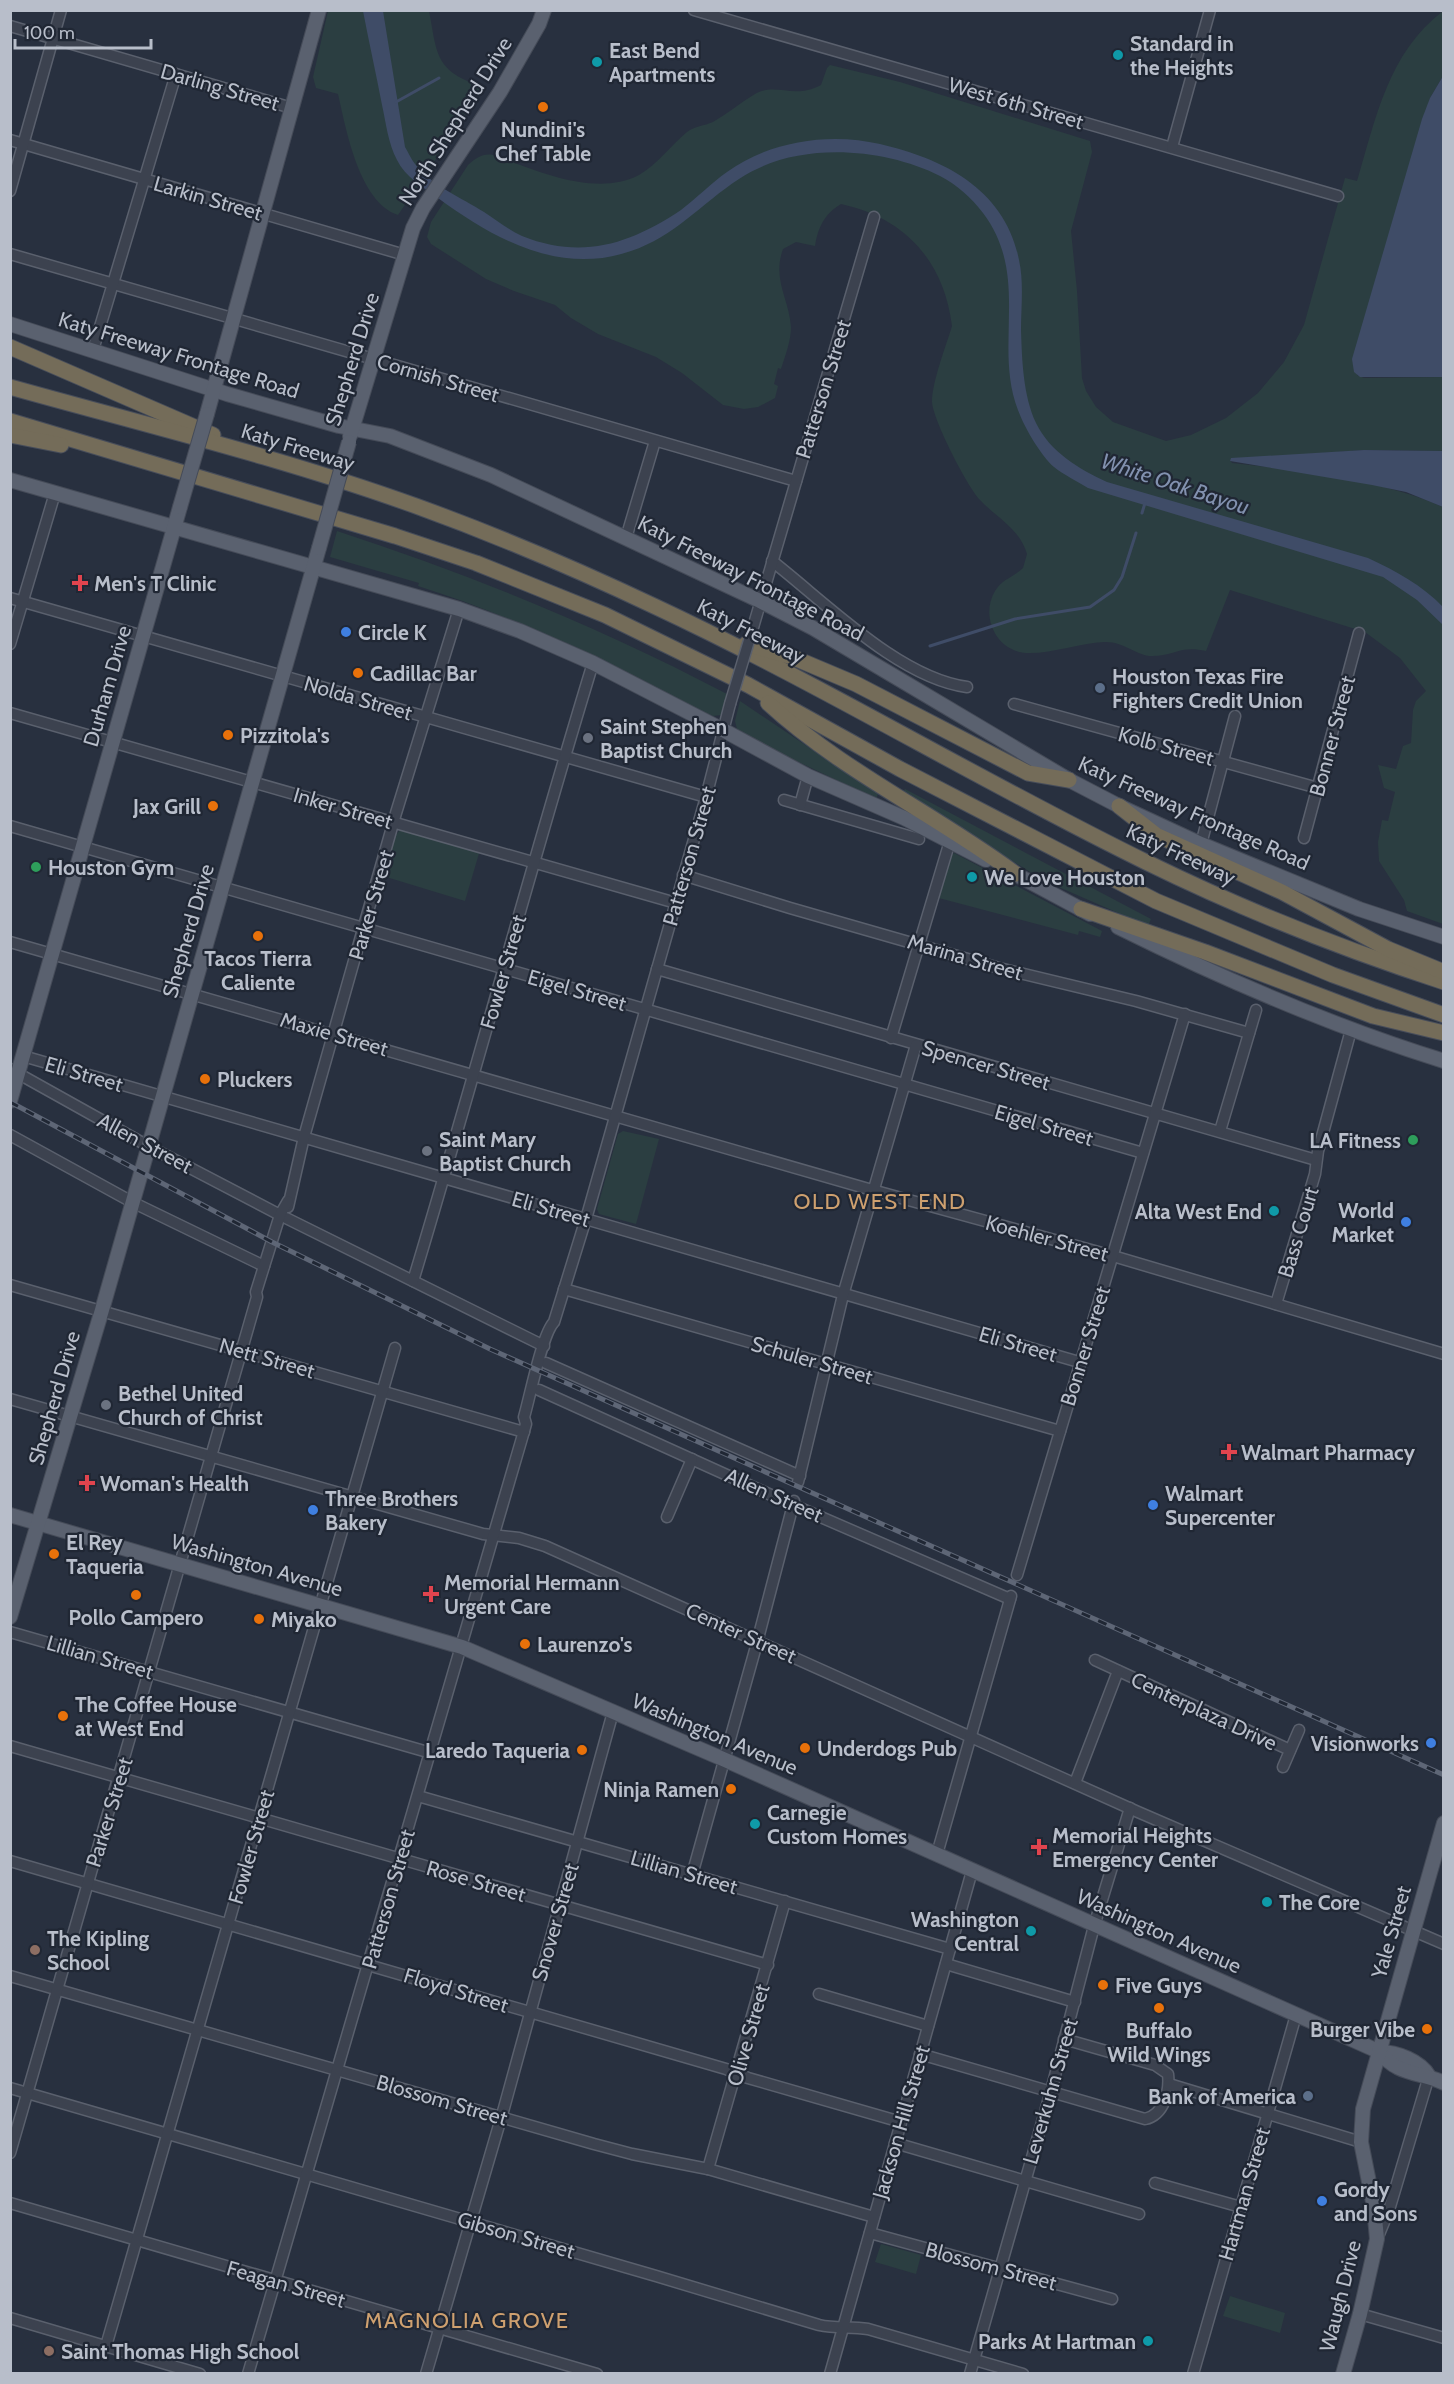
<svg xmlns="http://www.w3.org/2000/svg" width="1454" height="2384" viewBox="0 0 1454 2384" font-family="Cabin,sans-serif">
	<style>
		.green { fill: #2b3e41 }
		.water { fill: #3f4c67 }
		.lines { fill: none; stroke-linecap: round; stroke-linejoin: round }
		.stream { stroke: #3f4c67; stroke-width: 3 }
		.minor-casing { stroke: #5a606d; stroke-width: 13 }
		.major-casing { stroke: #454b58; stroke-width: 16 }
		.highway-casing { stroke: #474d5a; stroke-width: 17 }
		.minor { stroke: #3c424f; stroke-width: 10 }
		.major { stroke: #5a616f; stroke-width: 14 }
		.highway { stroke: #746c59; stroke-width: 15 }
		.rail-casing { stroke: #5e6676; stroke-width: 5 }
		.rail { stroke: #202734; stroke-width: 3; stroke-dasharray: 9; stroke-linecap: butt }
		.minor-bridge-casing { stroke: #5a606d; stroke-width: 13; stroke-linecap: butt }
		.major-bridge-casing { stroke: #454b58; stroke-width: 16; stroke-linecap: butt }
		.minor-bridge { stroke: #3c424f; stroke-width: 10 }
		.major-bridge { stroke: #5a616f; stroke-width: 14 }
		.culture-dot { fill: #0f9aa8; stroke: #202734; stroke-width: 2 }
		.food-dot { fill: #e8710a; stroke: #202734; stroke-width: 2 }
		.health-dot { fill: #e0444e; stroke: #202734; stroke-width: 2 }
		.shop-dot { fill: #3f7fe0; stroke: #202734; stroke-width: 2 }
		.service-dot { fill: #5c6f8a; stroke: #202734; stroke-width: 2 }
		.worship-dot { fill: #6b7280; stroke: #202734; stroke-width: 2 }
		.leisure-dot { fill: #2e9e5b; stroke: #202734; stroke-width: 2 }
		.education-dot { fill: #8d6e63; stroke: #202734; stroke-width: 2 }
		.labels { text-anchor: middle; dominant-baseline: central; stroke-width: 4.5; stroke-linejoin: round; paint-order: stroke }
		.poi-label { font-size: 21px; font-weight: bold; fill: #b8beca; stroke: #202734; text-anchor: start }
		.street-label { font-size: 21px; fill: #b8beca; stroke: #202734 }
		.water-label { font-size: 22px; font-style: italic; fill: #8291af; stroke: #202734 }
		.neighbourhood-label { font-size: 22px; letter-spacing: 1.5px; fill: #cea06f; stroke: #202734 }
	</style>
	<rect width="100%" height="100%" fill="#28303f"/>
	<g class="green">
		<path d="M328 11H429C437 51 434 71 479 85L481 88 480 94 398 215C359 202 346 129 338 94L316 88 313 77Z"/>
		<path d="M1443 11V76L1430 98 1357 375 1364 378 1443 377V451L1364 450 1230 460 1232 463C1303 471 1378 479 1443 507V924L1407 911 1404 900 1379 861 1378 842 1382 820 1388 821 1395 792 1384 788 1378 765 1396 769 1403 746 1411 743 1413 710 1416 701 1426 691 1400 658 1365 632 1230 590 1206 651C1180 645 1174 656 1152 656 1136 656 1124 641 1104 642 1079 643 1052 654 1026 653 996 651 980 616 995 591 1002 579 1014 577 1023 568L1027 554C1020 529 997 518 980 500 967 486 933 420 932 402 932 382 946 346 952 326 944 261 905 218 841 204 824 214 818 228 815 246L796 242 783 249C772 280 789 298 791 327 791 341 785 356 781 369L778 368 774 384 778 386 775 398 758 407 744 409 723 405 682 373 656 357 598 334 571 318 555 305 514 291 486 279 431 244 427 237 431 222 468 165C476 158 483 153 493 155 535 170 595 198 639 175 658 164 671 145 687 132 695 126 704 126 713 122 727 114 740 103 755 94 777 82 793 100 821 85L827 68 830 65 900 82 1090 141 1092 152 1071 231 1077 291 1082 378 1086 391 1096 407 1113 422 1166 441 1191 435 1226 418 1258 393 1284 362 1304 325 1345 178 1357 181C1376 118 1388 53 1443 11Z"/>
		<path d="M337 531C472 575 602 628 727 694L721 715 713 716 698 711C607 663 517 617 418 586L419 583 330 557Z"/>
		<polygon points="740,701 878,794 876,799 738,733 735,721"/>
		<polygon points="905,789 1151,919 1148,926 1045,881 902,794"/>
		<polygon points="401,829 480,850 465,901 383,876 395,836"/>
		<polygon points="954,853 1102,931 1100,937 1079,931 1078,935 935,897 949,857"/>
		<polygon points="623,1131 659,1139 636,1224 599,1214 597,1209 618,1134"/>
		<polygon points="881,2244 921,2255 916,2274 875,2262"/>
		<polygon points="1230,2296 1285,2313 1280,2333 1223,2316"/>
	</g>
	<g class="water">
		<path d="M363 11H383L405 147C408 152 411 159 415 164 431 185 462 198 484 212 496 220 509 230 522 236 582 260 630 244 681 210 697 198 711 183 727 172 769 141 830 132 880 144 944 159 1005 189 1019 260 1024 282 1021 308 1021 330 1022 360 1023 395 1036 423 1050 452 1079 469 1107 482L1368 558C1396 571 1422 585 1443 607V625L1417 600 1383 577 1088 488C1077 481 1064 475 1054 467 1042 457 1026 430 1020 415 991 349 1032 278 983 213 971 197 957 185 940 176 882 147 795 141 739 179 702 203 674 237 631 251 560 276 494 239 438 198 423 187 405 177 397 160 388 143 386 123 382 105 376 74 369 42 363 11Z"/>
		<polygon points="1443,76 1443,377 1360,377 1354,372 1352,359 1422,119 1430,98"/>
		<polygon points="1364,450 1443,451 1443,507 1406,492 1372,485 1230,461 1231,458"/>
	</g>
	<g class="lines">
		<g class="stream">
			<polyline points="396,102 439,78"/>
			<polyline points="1142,513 1145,503"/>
			<polyline points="930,646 1015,619 1090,607 1114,590 1122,577 1136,533"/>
		</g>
		<defs>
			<g id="minor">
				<polyline points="694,10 1338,196"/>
				<polyline points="10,26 292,108"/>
				<polyline points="10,140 405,255"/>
				<polyline points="1172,147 1210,10"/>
				<polyline points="10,191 61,10"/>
				<polyline points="10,254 796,481"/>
				<polyline points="93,350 176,74"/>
				<polyline points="626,538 655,441"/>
				<path d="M772 561C826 603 899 678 967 687"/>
				<polyline points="10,598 706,797"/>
				<polyline points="754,624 874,217"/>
				<polyline points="10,644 55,493"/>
				<polyline points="1014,704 1318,788"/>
				<polyline points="10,713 676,903"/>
				<polyline points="784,800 919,839"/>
				<polyline points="800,805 808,776"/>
				<polyline points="10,826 1143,1153"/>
				<polyline points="1304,838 1359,633"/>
				<polyline points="1201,844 1235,716"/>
				<polyline points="683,875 790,908 999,968 1136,1001 1249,1033"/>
				<polyline points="10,942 872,1190 1113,1256 1444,1354"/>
				<polyline points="657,969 1316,1160"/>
				<polyline points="891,1038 950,841"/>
				<polyline points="23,1056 1079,1362"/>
				<polyline points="10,1069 148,1146 280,1215"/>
				<polyline points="1220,1131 1256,1010"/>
				<polyline points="10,1135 132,1202 264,1266"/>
				<polyline points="288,1207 304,1137 396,813 459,609"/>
				<polyline points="286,1218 544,1346"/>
				<path d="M413 1281C475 1076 530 869 593 663"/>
				<polyline points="10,1285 524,1432"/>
				<polyline points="564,1289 1060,1431"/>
				<polyline points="1276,1304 1315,1174 1318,1151 1351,1030"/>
				<polyline points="546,1363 800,1476"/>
				<polyline points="539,1390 793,1505 1010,1599"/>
				<polyline points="10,1399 483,1534 519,1538 545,1546 1138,1812 1444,1944"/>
				<polyline points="798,1482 843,1295 916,1045"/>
				<polyline points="667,1517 692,1459"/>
				<polyline points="1017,1575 1185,1014"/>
				<polyline points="10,1632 431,1753"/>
				<polyline points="1095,1660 1290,1750"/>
				<polyline points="10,1746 768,1965"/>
				<polyline points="1283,1767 1299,1730"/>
				<polyline points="1075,1783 1118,1671"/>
				<polyline points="418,1796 950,1949"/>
				<polyline points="937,1854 1011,1596"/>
				<polyline points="10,1861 726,2069 748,2078 901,2122"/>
				<polyline points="692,1875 755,1650 794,1501"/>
				<polyline points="946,1964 1075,2002"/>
				<polyline points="10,1976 594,2144 632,2154 708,2169 874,2217"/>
				<polyline points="819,1994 928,2026"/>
				<path d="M920 2054 1145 2119C1164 2115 1170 2091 1168 2074L1155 2065 1064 2039"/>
				<polyline points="1169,2084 1361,2142"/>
				<path d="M10 2088 656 2276 819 2325C836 2329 851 2326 868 2329L1023 2374"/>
				<polyline points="895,2143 1139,2214"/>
				<polyline points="10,2153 257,1297 256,1292 280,1215 288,1201"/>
				<polyline points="708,2169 785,1901"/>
				<polyline points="1155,2183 1241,2207"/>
				<polyline points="10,2203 597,2374"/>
				<polyline points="870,2233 1112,2299"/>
				<polyline points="1377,2239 1389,2210 1429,2076"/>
				<polyline points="1360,2314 1444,2338"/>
				<polyline points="10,2318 200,2374"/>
				<polyline points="106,2346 395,1348"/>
				<path d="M248 2374C342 2062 433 1750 522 1438L526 1424 524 1417C530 1397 542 1334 554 1322L588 1212 706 797 730 704"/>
				<polyline points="426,2374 504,2108 613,1712"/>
				<polyline points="830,2374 972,1871"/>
				<polyline points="970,2374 1051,2091 1094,1926 1130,1808"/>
				<polyline points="1193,2374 1296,2015"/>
			</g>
			<g id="major">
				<polyline points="10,324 227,394 339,426 390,436 491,475 760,601 813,628 1069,780 1119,806 1201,844 1359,909 1444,937"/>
				<polyline points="207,414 319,10"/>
				<polyline points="350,436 413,228 423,208 500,92 539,24 544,10"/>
				<polyline points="10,480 459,609 520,631 593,663 723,730 808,776 904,818 986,860"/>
				<polyline points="1006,869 1090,914"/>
				<path d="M1118 927C1223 979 1331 1026 1444 1061"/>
				<polyline points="10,1101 180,507"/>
				<path d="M10 1515 462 1647 723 1759 1380 2052C1397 2052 1420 2061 1429 2076"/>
				<polyline points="10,1617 102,1310 319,548"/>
				<path d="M1380 2052C1396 2075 1421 2072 1444 2083"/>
				<polyline points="1343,2374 1360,2314 1377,2239 1374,2207 1361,2142 1363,2109 1444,1823"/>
			</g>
			<g id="highway">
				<polyline points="10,347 213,435"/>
				<path d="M10 387C146 425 283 458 416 506 496 535 576 569 654 606 821 684 980 781 1146 862 1242 909 1342 949 1444 982"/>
				<polyline points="10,421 395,536 476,563 605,615 748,685 900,769 1156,901 1333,975 1444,1015"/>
				<polyline points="10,435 61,445"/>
				<polyline points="746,644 792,657 856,684 1028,773 1069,780"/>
				<path d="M768 703C842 771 935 814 1016 874"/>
				<polyline points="1119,806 1156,835 1282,892 1388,949 1444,972"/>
				<polyline points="1081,909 1205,952 1373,1016 1444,1033"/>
			</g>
		</defs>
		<use href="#minor" class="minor-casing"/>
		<use href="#major" class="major-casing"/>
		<use href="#highway" class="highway-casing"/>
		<use href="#minor" class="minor"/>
		<use href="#major" class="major"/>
		<use href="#highway" class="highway"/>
		<defs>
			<polyline id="rail" points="10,1102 272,1242 490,1349 1444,1775"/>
		</defs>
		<use href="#rail" class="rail-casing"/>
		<use href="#rail" class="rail"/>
		<defs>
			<polyline id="minor-bridge" points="730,704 754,624"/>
			<g id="major-bridge">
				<polyline points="180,507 207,414"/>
				<polyline points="319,548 349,442"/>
			</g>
		</defs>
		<use href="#minor-bridge" class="minor-bridge-casing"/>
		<use href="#major-bridge" class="major-bridge-casing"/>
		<use href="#minor-bridge" class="minor-bridge"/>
		<use href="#major-bridge" class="major-bridge"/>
	</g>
	<g class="culture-dot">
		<circle cx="1118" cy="55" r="6"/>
		<circle cx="597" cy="62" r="6"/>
		<circle cx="972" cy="877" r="6"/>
		<circle cx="1274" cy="1211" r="6"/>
		<circle cx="755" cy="1824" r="6"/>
		<circle cx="1267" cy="1902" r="6"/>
		<circle cx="1031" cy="1931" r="6"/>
		<circle cx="1148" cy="2341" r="6"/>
	</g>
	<g class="food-dot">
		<circle cx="543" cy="107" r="6"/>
		<circle cx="358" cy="673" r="6"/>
		<circle cx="228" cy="735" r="6"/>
		<circle cx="213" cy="806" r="6"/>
		<circle cx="258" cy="936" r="6"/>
		<circle cx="205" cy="1079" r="6"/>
		<circle cx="54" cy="1554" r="6"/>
		<circle cx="136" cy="1595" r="6"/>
		<circle cx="259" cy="1619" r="6"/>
		<circle cx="525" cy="1644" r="6"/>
		<circle cx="63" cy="1716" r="6"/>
		<circle cx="805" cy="1748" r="6"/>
		<circle cx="582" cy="1750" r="6"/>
		<circle cx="731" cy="1789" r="6"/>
		<circle cx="1103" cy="1985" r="6"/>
		<circle cx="1159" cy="2008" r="6"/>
		<circle cx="1427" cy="2029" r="6"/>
	</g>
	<g class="health-dot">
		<path d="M77 574h6v6h6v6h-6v6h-6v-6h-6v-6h6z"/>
		<path d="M1226 1443h6v6h6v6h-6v6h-6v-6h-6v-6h6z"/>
		<path d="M84 1474h6v6h6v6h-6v6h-6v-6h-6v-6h6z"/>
		<path d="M428 1585h6v6h6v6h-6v6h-6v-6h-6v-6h6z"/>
		<path d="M1036 1838h6v6h6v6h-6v6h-6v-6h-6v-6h6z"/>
	</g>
	<g class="shop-dot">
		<circle cx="346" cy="632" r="6"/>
		<circle cx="1406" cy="1222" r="6"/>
		<circle cx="1153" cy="1505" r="6"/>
		<circle cx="313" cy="1510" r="6"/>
		<circle cx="1431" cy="1743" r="6"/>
		<circle cx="1322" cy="2201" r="6"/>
	</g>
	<g class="service-dot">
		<circle cx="1100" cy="688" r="6"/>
		<circle cx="1308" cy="2096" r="6"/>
	</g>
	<g class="worship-dot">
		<circle cx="588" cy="738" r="6"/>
		<circle cx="427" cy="1151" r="6"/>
		<circle cx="106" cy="1405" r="6"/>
	</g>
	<g class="leisure-dot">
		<circle cx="36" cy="867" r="6"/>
		<circle cx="1413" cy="1140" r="6"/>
	</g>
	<g class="education-dot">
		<circle cx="35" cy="1950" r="6"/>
		<circle cx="49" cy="2351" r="6"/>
	</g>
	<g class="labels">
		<g class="poi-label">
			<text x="1130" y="43">Standard in<tspan x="1130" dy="24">the Heights</tspan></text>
			<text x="609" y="50">East Bend<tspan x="609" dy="24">Apartments</tspan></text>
			<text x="543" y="129" text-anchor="middle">Nundini's<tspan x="543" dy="24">Chef Table</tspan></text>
			<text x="94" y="583">Men's T Clinic</text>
			<text x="358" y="632">Circle K</text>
			<text x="370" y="673">Cadillac Bar</text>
			<text x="1112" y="676">Houston Texas Fire<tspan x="1112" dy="24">Fighters Credit Union</tspan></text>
			<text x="600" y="726">Saint Stephen<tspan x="600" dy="24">Baptist Church</tspan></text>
			<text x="240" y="735">Pizzitola's</text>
			<text x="201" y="806" text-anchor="end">Jax Grill</text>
			<text x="48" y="867">Houston Gym</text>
			<text x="984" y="877">We Love Houston</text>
			<text x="258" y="958" text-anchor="middle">Tacos Tierra<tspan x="258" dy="24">Caliente</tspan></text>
			<text x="217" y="1079">Pluckers</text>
			<text x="439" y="1139">Saint Mary<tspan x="439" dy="24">Baptist Church</tspan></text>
			<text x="1401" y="1140" text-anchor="end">LA Fitness</text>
			<text x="1394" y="1210" text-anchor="end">World<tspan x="1394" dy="24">Market</tspan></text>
			<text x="1262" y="1211" text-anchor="end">Alta West End</text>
			<text x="118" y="1393">Bethel United<tspan x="118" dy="24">Church of Christ</tspan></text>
			<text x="1241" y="1452">Walmart Pharmacy</text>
			<text x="100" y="1483">Woman's Health</text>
			<text x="1165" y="1493">Walmart<tspan x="1165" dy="24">Supercenter</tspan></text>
			<text x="325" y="1498">Three Brothers<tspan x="325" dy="24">Bakery</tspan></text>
			<text x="66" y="1542">El Rey<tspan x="66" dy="24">Taqueria</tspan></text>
			<text x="444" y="1582">Memorial Hermann<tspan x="444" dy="24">Urgent Care</tspan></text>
			<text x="136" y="1617" text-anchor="middle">Pollo Campero</text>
			<text x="271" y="1619">Miyako</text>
			<text x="537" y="1644">Laurenzo's</text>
			<text x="75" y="1704">The Coffee House<tspan x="75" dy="24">at West End</tspan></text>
			<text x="1419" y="1743" text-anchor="end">Visionworks</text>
			<text x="817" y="1748">Underdogs Pub</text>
			<text x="570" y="1750" text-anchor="end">Laredo Taqueria</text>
			<text x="719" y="1789" text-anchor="end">Ninja Ramen</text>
			<text x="767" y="1812">Carnegie<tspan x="767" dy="24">Custom Homes</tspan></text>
			<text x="1052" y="1835">Memorial Heights<tspan x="1052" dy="24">Emergency Center</tspan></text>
			<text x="1279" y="1902">The Core</text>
			<text x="1019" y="1919" text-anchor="end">Washington<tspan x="1019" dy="24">Central</tspan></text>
			<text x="47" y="1938">The Kipling<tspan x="47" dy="24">School</tspan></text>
			<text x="1115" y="1985">Five Guys</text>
			<text x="1415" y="2029" text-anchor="end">Burger Vibe</text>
			<text x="1159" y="2030" text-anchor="middle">Buffalo<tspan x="1159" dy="24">Wild Wings</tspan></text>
			<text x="1296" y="2096" text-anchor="end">Bank of America</text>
			<text x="1334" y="2189">Gordy<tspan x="1334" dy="24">and Sons</tspan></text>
			<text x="1136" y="2341" text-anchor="end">Parks At Hartman</text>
			<text x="61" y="2351">Saint Thomas High School</text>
		</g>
		<g class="street-label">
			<text transform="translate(220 87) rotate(16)">Darling Street</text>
			<text transform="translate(1016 103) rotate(16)">West 6th Street</text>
			<text transform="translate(455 121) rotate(-58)">North Shepherd Drive</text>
			<text transform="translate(208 198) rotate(16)">Larkin Street</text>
			<text transform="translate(179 355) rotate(17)">Katy Freeway Frontage Road</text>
			<text transform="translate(352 359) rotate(-73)">Shepherd Drive</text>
			<text transform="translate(438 378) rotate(16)">Cornish Street</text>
			<text transform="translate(823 389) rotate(-73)">Patterson Street</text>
			<text transform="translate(298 447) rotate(17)">Katy Freeway</text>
			<text transform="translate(751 578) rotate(27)">Katy Freeway Frontage Road</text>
			<text transform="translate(751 631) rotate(27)">Katy Freeway</text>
			<text transform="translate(107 686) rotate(-74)">Durham Drive</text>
			<text transform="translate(358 698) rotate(16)">Nolda Street</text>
			<text transform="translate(1332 736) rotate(-75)">Bonner Street</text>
			<text transform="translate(1166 746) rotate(15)">Kolb Street</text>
			<text transform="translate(343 808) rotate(16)">Inker Street</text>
			<text transform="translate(1194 813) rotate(24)">Katy Freeway Frontage Road</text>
			<text transform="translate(1181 854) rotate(25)">Katy Freeway</text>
			<text transform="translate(689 856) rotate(-74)">Patterson Street</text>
			<text transform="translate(371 905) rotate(-74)">Parker Street</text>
			<text transform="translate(188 931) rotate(-74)">Shepherd Drive</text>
			<text transform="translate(965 957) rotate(16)">Marina Street</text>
			<text transform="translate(503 972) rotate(-74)">Fowler Street</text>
			<text transform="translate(577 990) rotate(16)">Eigel Street</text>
			<text transform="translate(334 1034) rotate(16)">Maxie Street</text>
			<text transform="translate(986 1065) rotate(16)">Spencer Street</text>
			<text transform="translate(84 1074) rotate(16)">Eli Street</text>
			<text transform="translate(1044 1125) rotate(16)">Eigel Street</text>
			<text transform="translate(145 1143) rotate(28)">Allen Street</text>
			<text transform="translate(551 1209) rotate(16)">Eli Street</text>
			<text transform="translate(1298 1232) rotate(-73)">Bass Court</text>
			<text transform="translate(1047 1238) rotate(15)">Koehler Street</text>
			<text transform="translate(1018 1344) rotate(16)">Eli Street</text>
			<text transform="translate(1085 1346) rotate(-73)">Bonner Street</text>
			<text transform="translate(267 1358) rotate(16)">Nett Street</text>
			<text transform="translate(812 1360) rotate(16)">Schuler Street</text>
			<text transform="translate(54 1398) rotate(-74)">Shepherd Drive</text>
			<text transform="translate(774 1495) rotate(24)">Allen Street</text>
			<text transform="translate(257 1565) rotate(16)">Washington Avenue</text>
			<text transform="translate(741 1633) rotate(24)">Center Street</text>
			<text transform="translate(100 1657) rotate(16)">Lillian Street</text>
			<text transform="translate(1204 1711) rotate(25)">Centerplaza Drive</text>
			<text transform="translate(715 1734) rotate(23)">Washington Avenue</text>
			<text transform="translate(109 1812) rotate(-73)">Parker Street</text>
			<text transform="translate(251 1847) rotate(-74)">Fowler Street</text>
			<text transform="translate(684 1872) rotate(16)">Lillian Street</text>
			<text transform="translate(476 1881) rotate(16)">Rose Street</text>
			<text transform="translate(388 1899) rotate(-74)">Patterson Street</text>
			<text transform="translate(555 1922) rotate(-74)">Snover Street</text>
			<text transform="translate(1159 1931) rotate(24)">Washington Avenue</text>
			<text transform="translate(1391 1932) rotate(-74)">Yale Street</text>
			<text transform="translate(456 1990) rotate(17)">Floyd Street</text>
			<text transform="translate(748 2035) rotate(-74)">Olive Street</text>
			<text transform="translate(1050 2091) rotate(-74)">Leverkuhn Street</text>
			<text transform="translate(442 2100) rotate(16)">Blossom Street</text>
			<text transform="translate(901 2122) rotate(-74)">Jackson Hill Street</text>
			<text transform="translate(1244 2194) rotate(-74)">Hartman Street</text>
			<text transform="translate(516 2235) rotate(16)">Gibson Street</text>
			<text transform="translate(991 2266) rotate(15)">Blossom Street</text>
			<text transform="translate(286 2284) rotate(16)">Feagan Street</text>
			<text transform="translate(1340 2296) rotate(-76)">Waugh Drive</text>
		</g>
		<g class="water-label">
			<text transform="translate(1175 484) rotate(18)">White Oak Bayou</text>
		</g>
		<g class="neighbourhood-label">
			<text x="880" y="1201">OLD WEST END</text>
			<text x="467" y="2320">MAGNOLIA GROVE</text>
		</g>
	</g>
	<rect width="1454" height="2384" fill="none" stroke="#b8beca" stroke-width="24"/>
	<path d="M15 39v9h136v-9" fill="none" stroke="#b8beca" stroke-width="3"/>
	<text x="24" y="39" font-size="18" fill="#b8beca" stroke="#202734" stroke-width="4.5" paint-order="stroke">100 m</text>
</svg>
